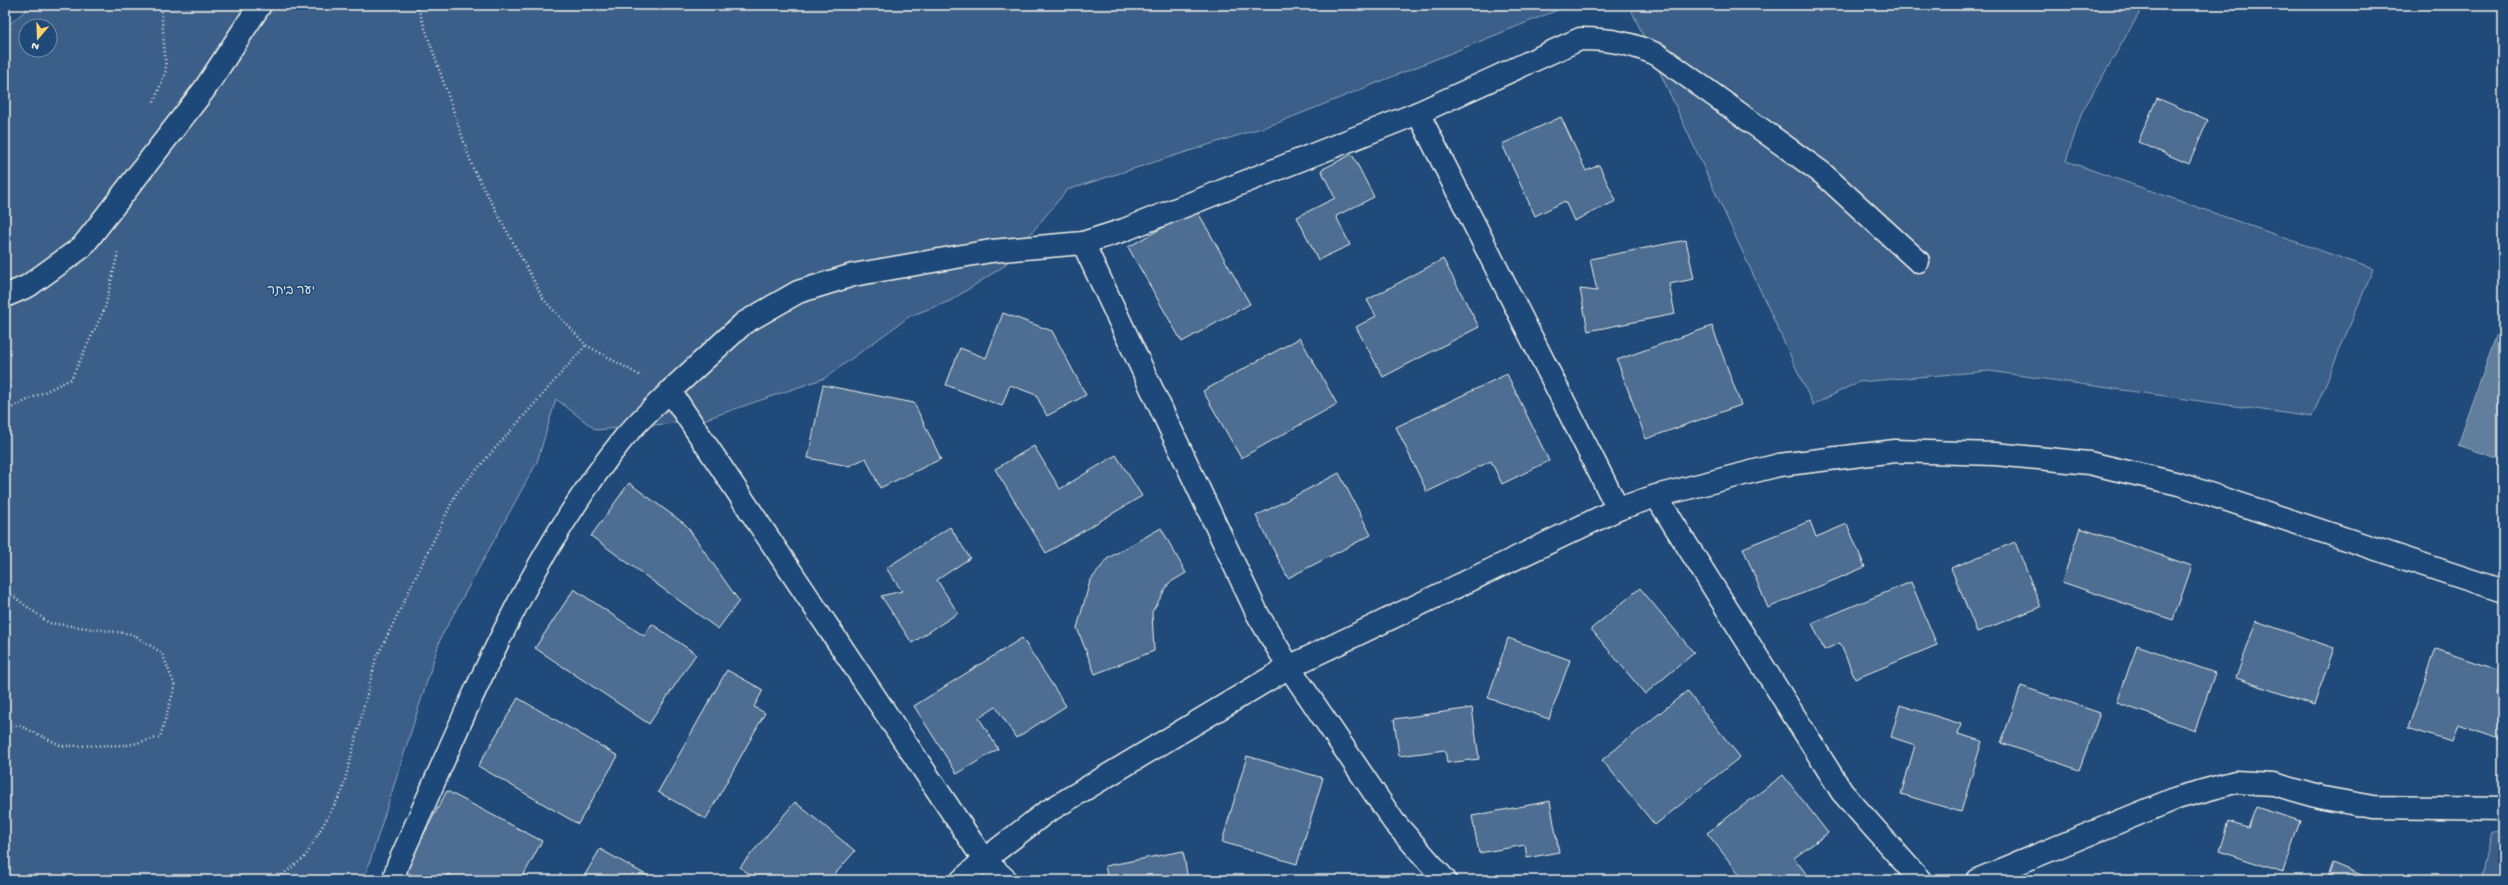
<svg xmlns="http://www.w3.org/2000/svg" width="2508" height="885" viewBox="0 0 2508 885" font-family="'Gochi Hand','Playpen Sans Hebrew',sans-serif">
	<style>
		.green { fill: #3a5f88; stroke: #97a8b8; fill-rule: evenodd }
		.water { fill: #627e9d; stroke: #9cacbb }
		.building { fill: #4d6e92; stroke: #f4f1e8 }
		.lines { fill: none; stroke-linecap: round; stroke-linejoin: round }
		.service-casing { stroke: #f4f1e8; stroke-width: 24 }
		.minor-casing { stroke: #f4f1e8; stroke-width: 25 }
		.tertiary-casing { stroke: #f4f1e8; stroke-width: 25 }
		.path { stroke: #f4f1e8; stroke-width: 2.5; stroke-dasharray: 1 3; stroke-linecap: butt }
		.service { stroke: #1f4a7a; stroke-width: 21 }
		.minor { stroke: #1f4a7a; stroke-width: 22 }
		.tertiary { stroke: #1f4a7a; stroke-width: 22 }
		.labels { text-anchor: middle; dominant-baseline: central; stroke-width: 3; stroke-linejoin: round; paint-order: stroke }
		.park-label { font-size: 13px; fill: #e1e2de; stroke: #1f4a7a }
	</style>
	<rect width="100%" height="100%" fill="#1f4a7a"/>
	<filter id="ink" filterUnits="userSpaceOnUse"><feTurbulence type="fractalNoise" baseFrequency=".025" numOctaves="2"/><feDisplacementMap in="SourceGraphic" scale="8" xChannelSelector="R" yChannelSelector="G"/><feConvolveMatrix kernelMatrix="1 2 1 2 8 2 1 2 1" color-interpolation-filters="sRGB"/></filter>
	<g filter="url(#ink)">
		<g class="green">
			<path d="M28 5H1570L1280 122 1067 190 1004 266 950 301 910 316 825 378 700 421 596 430 556 399 537 462 441 637 364 880H5V28L26 10ZM26 26H50V50H26Z"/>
			<polygon points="1629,5 2144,5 2082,112 2066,161 2373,269 2312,417 1989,371 1858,382 1813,405"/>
			<polygon points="2503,831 2503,880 2480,880 2491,832"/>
		</g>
		<polygon class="water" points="2502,319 2503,320 2503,460 2458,445"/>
		<g class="building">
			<polygon points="2157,98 2208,120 2189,164 2138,142"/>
			<polygon points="1561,117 1586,171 1599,165 1616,201 1574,221 1565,201 1535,216 1502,144"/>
			<polygon points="1352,154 1374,197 1336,216 1350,245 1318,260 1297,217 1335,198 1321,170"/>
			<polygon points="1196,209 1250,304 1182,342 1128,247"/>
			<polygon points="1686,240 1694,279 1669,284 1675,314 1588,331 1580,289 1597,291 1590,259"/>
			<polygon points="1443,259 1479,327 1383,377 1356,327 1376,316 1367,300"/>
			<polygon points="1003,313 1052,331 1086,395 1047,416 1036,395 1010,385 1002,406 946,385 960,348 986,358"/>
			<polygon points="1712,326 1741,405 1646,439 1617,360"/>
			<polygon points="1300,338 1337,404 1241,458 1203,391"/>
			<polygon points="1507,374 1549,461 1502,484 1491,461 1427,492 1396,427"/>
			<polygon points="823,385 914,403 941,459 880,488 866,458 849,466 808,458"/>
			<polygon points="1034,446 1060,489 1116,455 1142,496 1046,553 995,469"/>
			<polygon points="1339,473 1371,535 1288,578 1256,516"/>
			<polygon points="629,483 686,525 739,601 718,629 591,536"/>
			<polygon points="1810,521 1816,537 1847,524 1865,567 1768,608 1743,548"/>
			<polygon points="950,527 970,558 937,580 958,613 912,643 881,596 902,591 886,568"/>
			<polygon points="1161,528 1186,573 1169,583 1152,612 1154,651 1095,674 1077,628 1090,581 1108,558"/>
			<polygon points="2080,528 2192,566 2173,620 2062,582"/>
			<polygon points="2015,542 2041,607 1977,632 1951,568"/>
			<polygon points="1911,582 1937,645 1855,679 1840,643 1824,650 1812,623"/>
			<polygon points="1640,588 1694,653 1645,694 1591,629"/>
			<polygon points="574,589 644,636 652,624 696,654 649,724 535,648"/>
			<polygon points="2256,621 2334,648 2314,705 2236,678"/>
			<polygon points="1022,638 1066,706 1016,738 996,707 979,718 998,749 957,774 914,706"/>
			<polygon points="1508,638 1570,660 1549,719 1488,698"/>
			<polygon points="2137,645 2215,673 2195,730 2117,703"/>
			<polygon points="2436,649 2503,672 2497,694 2503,695 2503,740 2457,725 2451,742 2408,728"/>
			<polygon points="727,670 763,690 754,707 765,713 706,819 658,792"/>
			<polygon points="2021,686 2100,713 2079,770 2001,743"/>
			<polygon points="1687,691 1740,757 1655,825 1602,760"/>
			<polygon points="518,698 618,756 578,824 478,766"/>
			<polygon points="1900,705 1961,724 1958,734 1982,741 1961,812 1901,794 1915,745 1891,737"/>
			<polygon points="1472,708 1479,759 1447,763 1445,750 1399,756 1394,719"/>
			<polygon points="1247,756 1323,778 1297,864 1222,842"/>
			<polygon points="1783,775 1828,833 1794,858 1811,880 1744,880 1707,833"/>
			<polygon points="447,791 542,841 521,880 460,880 448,874 445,880 422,880 404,871"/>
			<polygon points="1550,801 1559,852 1527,858 1525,845 1479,853 1472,816"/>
			<polygon points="795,802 855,851 830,880 756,880 740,867"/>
			<polygon points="2256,807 2300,821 2283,872 2219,851 2228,822 2248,828"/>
			<polygon points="600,849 655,880 582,880"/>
			<polygon points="1183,851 1188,880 1108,880 1105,866"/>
			<polygon points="2332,863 2374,880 2326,880"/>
		</g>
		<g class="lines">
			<defs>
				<path id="service" d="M393 880 398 864C464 718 522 565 623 439 637 422 654 407 670 391"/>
				<g id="minor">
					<polyline points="1418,113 1618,509"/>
					<polyline points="1083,243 1258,615 1289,667 1394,822 1445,880"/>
					<polyline points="5,296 28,286 82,247 204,90 260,5"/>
					<polyline points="1656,496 1842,792 1920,880"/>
					<path d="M1006 880 984 860 670 391 744 323 798 292 853 275 991 251 1083 243 1124 230 1418 113 1580 39C1609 39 1631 43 1658 55L1822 173 1918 261"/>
					<polyline points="1977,880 2177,798 2235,782 2274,784 2323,798 2374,807 2503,809"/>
				</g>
				<polyline id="tertiary" points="962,880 984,860 1045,813 1289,667 1618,509 1656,496 1779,465 1895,451 1995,454 2089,463 2179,484 2503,591"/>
			</defs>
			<use href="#service" class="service-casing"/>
			<use href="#minor" class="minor-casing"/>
			<use href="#tertiary" class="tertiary-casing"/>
			<g class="path">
				<polyline points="417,5 473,168 544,300 586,345 641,376"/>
				<polyline points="154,102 166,70 161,5"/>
				<polyline points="5,411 71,379 105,308 118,252"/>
				<polyline points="5,590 49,623 132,634 162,653 175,686 160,737 129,745 62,746 19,725 5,729"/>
				<polyline points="276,880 305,857 342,792 376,659 457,492 586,345"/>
			</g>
			<use href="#service" class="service"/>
			<use href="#minor" class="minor"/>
			<use href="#tertiary" class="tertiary"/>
		</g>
	</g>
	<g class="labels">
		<g class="park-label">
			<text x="291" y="291">יער ביתר</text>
		</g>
	</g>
	<rect width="2508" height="885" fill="none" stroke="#1f4a7a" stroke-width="20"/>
	<rect x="10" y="10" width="2488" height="865" fill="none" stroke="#f4f1e8" stroke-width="1.5" filter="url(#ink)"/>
	<g transform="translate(38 38) rotate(199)"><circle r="19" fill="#1f4a7a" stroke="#748da6"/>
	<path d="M0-3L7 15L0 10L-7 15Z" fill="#ffd166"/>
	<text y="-6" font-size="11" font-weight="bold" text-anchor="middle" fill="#f4f1e8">N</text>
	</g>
</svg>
